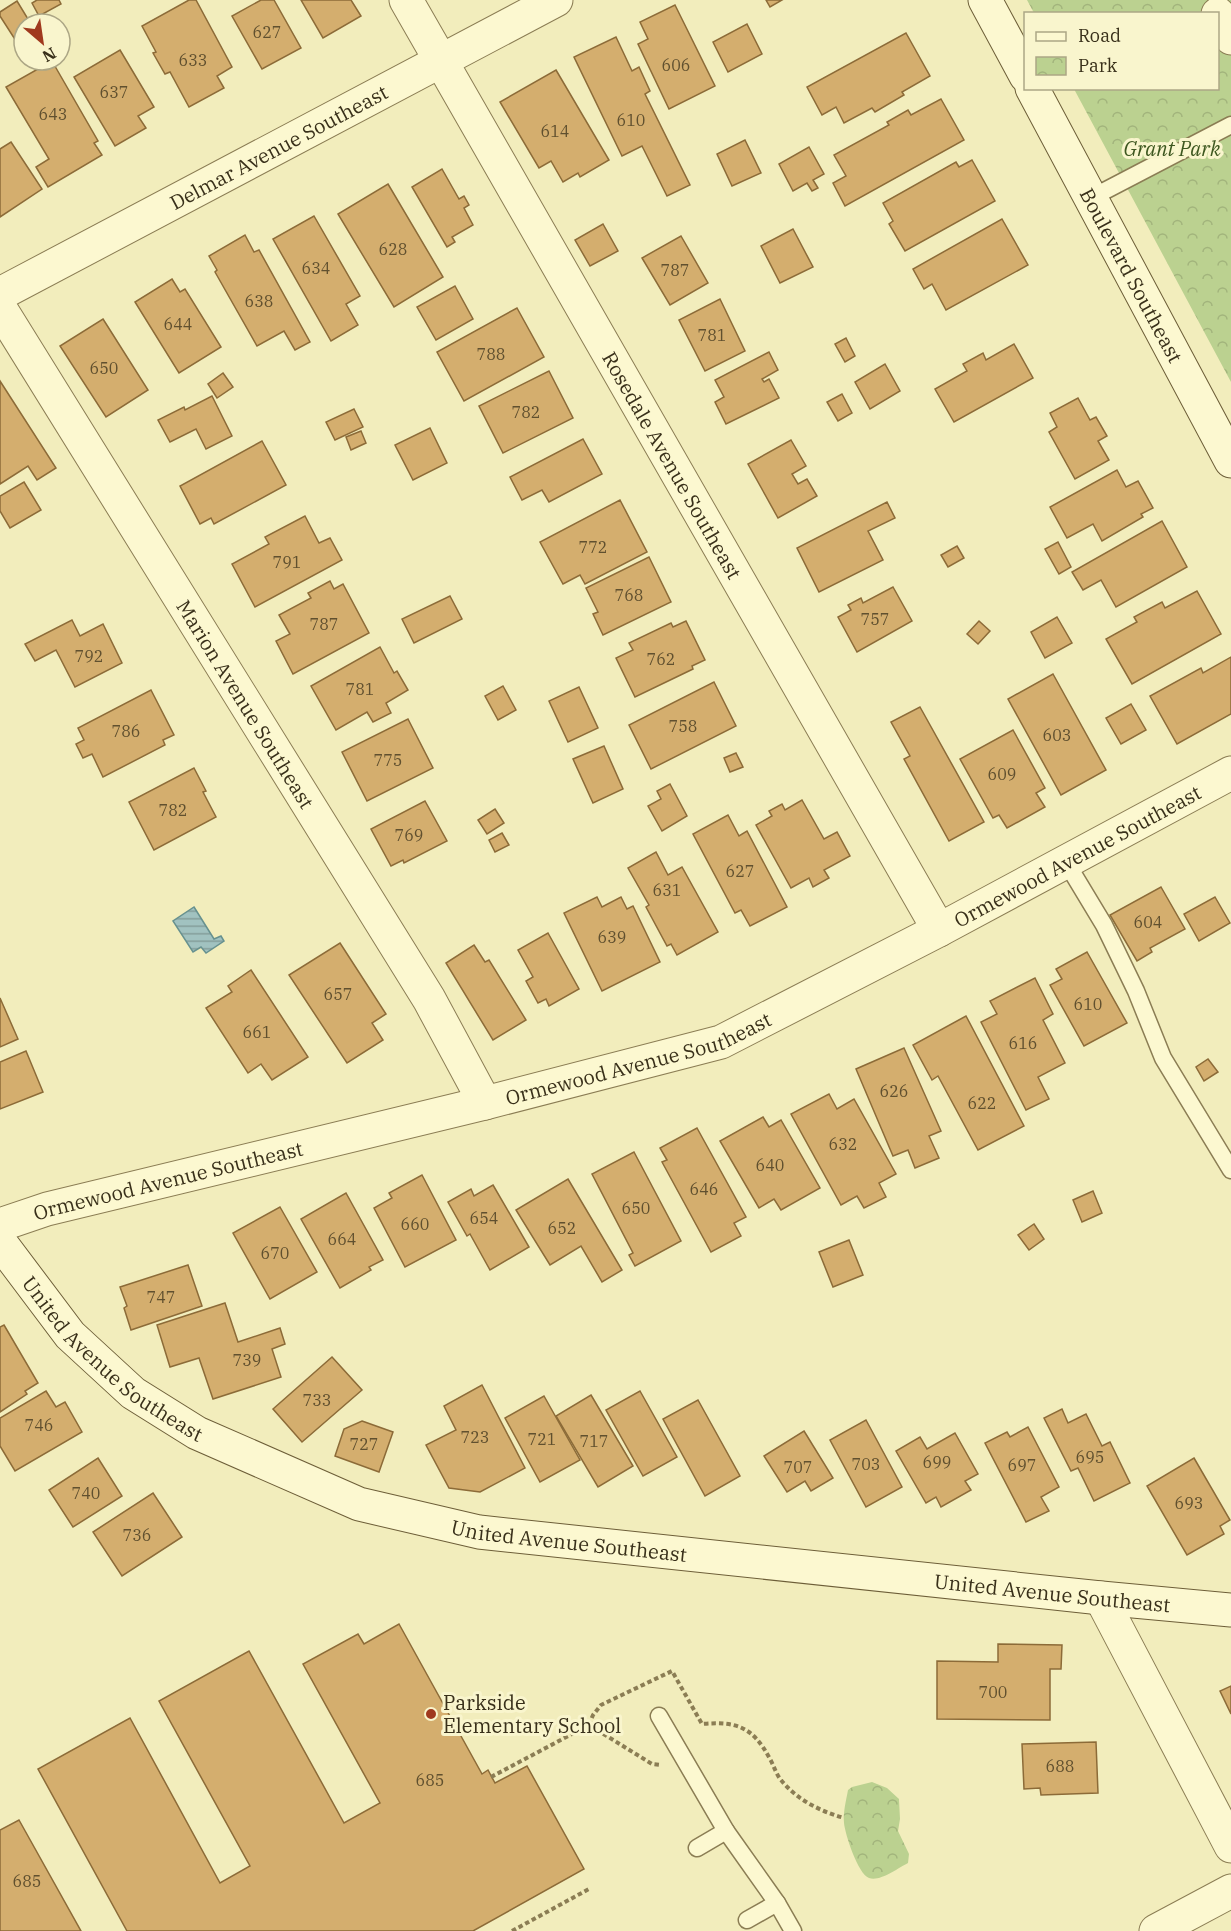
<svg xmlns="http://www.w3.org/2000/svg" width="1231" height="1931" viewBox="0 0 1231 1931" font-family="'IBM Plex Serif',serif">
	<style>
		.park { fill: url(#park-crowns) }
		.water { fill: url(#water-rules); stroke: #67918f; stroke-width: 1.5 }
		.building { fill: #d4ae6e; stroke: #8c6b38; stroke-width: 1.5 }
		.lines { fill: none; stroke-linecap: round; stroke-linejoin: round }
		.lane-casing { stroke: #8b7d54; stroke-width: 19 }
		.street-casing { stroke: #8b7d54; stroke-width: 35 }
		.secondary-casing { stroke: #6d5e38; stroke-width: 35 }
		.path { stroke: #8b7d54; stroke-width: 4; stroke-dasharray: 4.5 3; stroke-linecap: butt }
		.lane { stroke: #fcf8d0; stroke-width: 16 }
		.street { stroke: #fcf8d0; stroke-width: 33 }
		.secondary { stroke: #fcf8d0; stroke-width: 33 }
		.poi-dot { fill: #a0391e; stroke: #f9f5cd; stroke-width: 2 }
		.labels { text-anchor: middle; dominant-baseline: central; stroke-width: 6; stroke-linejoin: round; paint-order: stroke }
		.number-label { font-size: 16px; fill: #60502f }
		.street-label { font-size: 20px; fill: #39301a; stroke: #f9f5cd }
		.park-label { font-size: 20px; font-style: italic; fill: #3d571f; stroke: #f9f5cd }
		.poi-label { font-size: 20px; fill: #39301a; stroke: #f9f5cd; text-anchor: start }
	</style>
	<defs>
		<pattern id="park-crowns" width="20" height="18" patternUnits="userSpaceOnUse" patternTransform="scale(1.5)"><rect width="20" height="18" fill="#bbd190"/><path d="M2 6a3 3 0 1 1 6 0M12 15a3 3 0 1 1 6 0" fill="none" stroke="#a2b47c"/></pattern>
		<pattern id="water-rules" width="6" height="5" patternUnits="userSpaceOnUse" patternTransform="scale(1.5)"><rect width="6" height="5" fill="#a1c2c0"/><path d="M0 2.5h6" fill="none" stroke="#849e9b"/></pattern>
	</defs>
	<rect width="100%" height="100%" fill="#f2edbc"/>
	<g class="park">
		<polygon points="1027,0 1231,0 1231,382 1074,89 1218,88 1218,14 1034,13"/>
		<path d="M872 1782 887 1788 899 1799 900 1819 898 1831 909 1854 908 1863C898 1868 880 1882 869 1878 858 1874 845 1834 844 1823 843 1812 846 1801 848 1790L852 1787Z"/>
	</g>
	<polygon class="water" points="194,907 214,939 221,936 224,941 206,953 201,947 193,952 173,921"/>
	<g class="building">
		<polygon points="37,0 59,0 61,4 39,16 32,3"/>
		<polygon points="189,0 196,0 232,67 217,76 224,88 189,107 170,72 165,74 153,53 156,52 142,26"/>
		<polygon points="261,0 274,0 301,48 262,69 232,16"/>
		<polygon points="301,0 351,0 361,16 323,38"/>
		<polygon points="766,0 782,0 770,7"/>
		<polygon points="17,1 31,24 24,24 24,36 16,41 0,16 0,12"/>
		<polygon points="675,5 715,86 669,109 638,44 648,39 640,22"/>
		<polygon points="747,24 762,54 728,72 713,42"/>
		<polygon points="906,33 930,76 902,92 904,95 875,112 872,108 844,123 836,107 822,115 807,87"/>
		<polygon points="616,37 632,71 639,67 650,91 645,94 690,185 667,196 642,146 622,156 574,57"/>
		<polygon points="120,50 154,107 138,116 146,128 115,146 74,77"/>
		<polygon points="52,61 98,141 94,143 102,155 48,187 36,167 49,159 6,87"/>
		<polygon points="556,70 609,160 580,177 578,173 563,182 551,161 539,168 500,102"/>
		<polygon points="941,99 964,140 845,206 833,183 846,176 834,155 889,125 887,122 908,110 911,115"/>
		<polygon points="745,140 761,173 732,186 717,154"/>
		<polygon points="11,142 42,189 0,217 0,149"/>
		<polygon points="809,147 824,174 813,180 818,188 812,191 807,183 793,191 779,164"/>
		<polygon points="972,160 995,201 905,251 889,224 893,221 883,203 956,162 959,167"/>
		<polygon points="442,169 459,199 464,196 469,205 464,208 473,225 452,237 455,242 447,247 412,187"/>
		<polygon points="388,184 443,277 394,307 338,214"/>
		<polygon points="314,216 360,296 346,304 358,325 331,341 273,239"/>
		<polygon points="1002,219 1028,265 946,310 932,284 924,289 913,269"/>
		<polygon points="603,224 618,251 590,266 575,240"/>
		<polygon points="793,229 813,267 780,283 761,246"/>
		<polygon points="245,235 254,252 259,250 310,342 295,350 284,331 257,346 215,272 217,270 209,256"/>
		<polygon points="681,236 708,283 670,305 642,258"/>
		<polygon points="172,279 180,292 185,289 221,347 179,373 135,302"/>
		<polygon points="455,286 473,319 436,340 417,307"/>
		<polygon points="720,299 745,351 705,371 679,320"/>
		<polygon points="517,308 544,357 464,401 437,352"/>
		<polygon points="103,319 148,390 106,417 60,346"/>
		<polygon points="846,338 855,356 845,362 835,344"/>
		<polygon points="1014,344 1033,378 954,422 935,389 967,371 963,364 983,353 986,360"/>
		<polygon points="769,352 778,370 762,379 764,382 769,379 779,398 726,424 715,402 724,397 715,380"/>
		<polygon points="885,364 900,391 870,409 855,382"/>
		<polygon points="549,371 573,418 503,453 479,406"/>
		<polygon points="223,373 233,387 217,398 208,384"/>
		<polygon points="0,381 56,468 37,480 28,466 0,484"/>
		<polygon points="842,394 852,413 838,421 827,402"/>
		<polygon points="212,396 232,436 206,449 196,429 170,442 158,420 184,407 185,410"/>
		<polygon points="1078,398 1090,420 1096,417 1107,436 1098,441 1109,460 1075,479 1049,432 1057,427 1050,413"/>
		<polygon points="354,409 363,427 335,440 326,422"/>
		<polygon points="430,428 447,463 413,480 395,445"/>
		<polygon points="361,431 366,443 351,450 346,437"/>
		<polygon points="583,439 602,474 549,502 542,490 522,500 510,477"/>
		<polygon points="791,440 806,466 792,474 798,484 807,479 817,496 778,518 748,464"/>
		<polygon points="262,441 286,485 214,524 211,518 200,524 180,486"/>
		<polygon points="1117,470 1126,487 1138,481 1153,508 1141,514 1143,517 1102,541 1093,524 1067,538 1050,507"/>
		<polygon points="24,482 41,510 10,528 0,511 0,496"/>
		<polygon points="620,500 647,552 585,584 580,575 563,584 540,542"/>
		<polygon points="887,502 895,518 868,531 883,560 819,592 797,548"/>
		<polygon points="305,516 319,543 330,538 342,560 255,607 232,564 269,544 265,537"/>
		<polygon points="1162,521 1187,567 1116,607 1101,580 1083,590 1072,572"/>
		<polygon points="1058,542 1071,567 1059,574 1045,549"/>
		<polygon points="957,546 964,558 948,567 941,555"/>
		<polygon points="649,557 671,602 603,635 593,614 598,612 586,588"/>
		<polygon points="330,581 334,589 343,584 369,633 293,674 276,641 290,634 279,615 311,598 308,593"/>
		<polygon points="893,587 912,621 857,652 838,617 851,610 848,605 861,598 863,603"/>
		<polygon points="1197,591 1221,634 1132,684 1106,639 1137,622 1134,617 1162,602 1165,608"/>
		<polygon points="450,596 462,619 414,643 402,619"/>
		<polygon points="1057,617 1072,643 1045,658 1031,632"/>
		<polygon points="72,620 80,636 103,624 122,663 75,687 56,650 35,661 25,644"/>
		<polygon points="686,621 705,660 692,666 693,669 635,697 616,658 633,650 629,643 671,623 673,627"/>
		<polygon points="979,621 990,631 978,644 967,634"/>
		<polygon points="380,647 394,673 397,671 408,690 386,703 391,713 373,722 367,712 336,730 311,686"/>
		<polygon points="1231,657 1231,714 1177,744 1150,696 1201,668 1203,673"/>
		<polygon points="1053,674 1106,770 1061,795 1008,699"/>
		<polygon points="714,682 736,726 651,769 629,725"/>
		<polygon points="503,686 516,710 498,720 485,696"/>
		<polygon points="579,687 598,728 568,742 549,701"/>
		<polygon points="151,690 174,735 163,740 165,745 103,777 92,754 83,758 76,744 84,740 78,728"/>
		<polygon points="1131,704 1146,730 1121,744 1106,718"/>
		<polygon points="920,707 984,822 949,841 904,759 910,756 891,722"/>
		<polygon points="408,719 433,768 367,801 342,752"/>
		<polygon points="1013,730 1045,788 1036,793 1045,807 1007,828 999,815 993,818 960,759"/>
		<polygon points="604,746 623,789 593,803 573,759"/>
		<polygon points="736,753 743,767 730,772 724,758"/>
		<polygon points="194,768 206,791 203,792 216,817 154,850 129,802"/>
		<polygon points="670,784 687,816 662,831 648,806 661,799 657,791"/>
		<polygon points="802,800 824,839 837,832 850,856 824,870 829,878 813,887 809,878 791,888 756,825 772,816 769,811 782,804 785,810"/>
		<polygon points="425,801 447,841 404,863 403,860 391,866 371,829"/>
		<polygon points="495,809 504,823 487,834 478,820"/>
		<polygon points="728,815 739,836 747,831 787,907 750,926 741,910 735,913 693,834"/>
		<polygon points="502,833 509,845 495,852 489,840"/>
		<polygon points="656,852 668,875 682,867 718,932 677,955 671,944 667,946 646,907 649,905 628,868"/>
		<polygon points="1161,887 1185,929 1150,948 1152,952 1137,961 1110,915"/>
		<polygon points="597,897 602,907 621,897 627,909 633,906 660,962 602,991 564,913"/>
		<polygon points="1215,897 1230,923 1199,941 1184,914"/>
		<polygon points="548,933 579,989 549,1006 546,999 538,1003 526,981 533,977 518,950"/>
		<polygon points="340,943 386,1014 372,1023 383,1040 347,1063 289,975"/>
		<polygon points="474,945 485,962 489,960 526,1020 493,1040 446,963"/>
		<polygon points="1087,952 1127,1023 1084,1046 1050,985 1062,979 1056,969"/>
		<polygon points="251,970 308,1057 272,1080 261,1064 248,1073 206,1008 232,992 228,986"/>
		<polygon points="1035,978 1053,1014 1043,1020 1065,1063 1038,1077 1049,1099 1026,1110 981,1022 997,1014 990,1001"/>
		<polygon points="0,998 18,1039 0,1047"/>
		<polygon points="966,1016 1024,1126 978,1150 938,1076 932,1080 913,1045"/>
		<polygon points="904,1048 941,1131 929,1136 939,1158 915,1168 908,1150 893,1156 856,1069"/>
		<polygon points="26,1051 43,1092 0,1109 0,1062"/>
		<polygon points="1208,1059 1218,1072 1204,1081 1196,1067"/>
		<polygon points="829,1094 837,1109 854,1099 896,1174 879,1183 886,1197 864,1208 857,1196 841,1205 791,1114"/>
		<polygon points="763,1117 769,1127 781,1120 820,1188 781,1210 774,1199 759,1208 720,1141"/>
		<polygon points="697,1128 746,1217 734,1223 741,1236 711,1252 662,1162 667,1160 660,1148"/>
		<polygon points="634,1152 681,1241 635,1266 629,1255 633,1253 592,1174"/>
		<polygon points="422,1175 456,1240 405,1267 374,1208 392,1198 389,1193"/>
		<polygon points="568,1179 622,1270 602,1282 581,1246 550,1265 516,1210"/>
		<polygon points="493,1185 529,1247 490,1270 470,1234 467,1236 448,1202 471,1189 474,1196"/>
		<polygon points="1093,1191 1102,1213 1082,1222 1073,1200"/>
		<polygon points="346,1193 383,1260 369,1267 371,1270 340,1288 301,1219"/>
		<polygon points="280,1207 317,1272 270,1299 233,1233"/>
		<polygon points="1034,1224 1044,1239 1029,1250 1018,1235"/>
		<polygon points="849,1240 863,1275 833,1287 819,1252"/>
		<polygon points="188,1265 202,1306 131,1330 124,1308 127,1306 120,1287"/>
		<polygon points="225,1303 238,1342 280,1328 285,1344 272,1349 281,1377 213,1399 199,1358 170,1367 157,1325"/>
		<polygon points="4,1325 38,1383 25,1391 27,1394 0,1412 0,1327"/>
		<polygon points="332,1357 362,1390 302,1442 273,1409"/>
		<polygon points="482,1385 525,1468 480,1492 449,1488 426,1445 456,1430 444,1406"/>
		<polygon points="46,1391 56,1407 65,1402 82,1432 15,1471 0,1446 0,1418"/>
		<polygon points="640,1391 677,1457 643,1476 606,1410"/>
		<polygon points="591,1395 633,1466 598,1487 556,1416"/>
		<polygon points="544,1396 580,1460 540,1482 505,1418"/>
		<polygon points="698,1400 740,1476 705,1496 663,1419"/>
		<polygon points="1062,1409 1068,1423 1086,1414 1102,1446 1110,1442 1130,1483 1094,1501 1078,1468 1071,1471 1044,1418"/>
		<polygon points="866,1420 902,1487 866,1507 830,1440"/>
		<polygon points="362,1421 393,1432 379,1472 335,1456 344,1429"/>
		<polygon points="1028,1427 1059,1487 1041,1497 1049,1511 1026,1522 985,1443 1007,1432 1010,1437"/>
		<polygon points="804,1431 833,1478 811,1491 805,1481 787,1492 764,1456"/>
		<polygon points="955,1433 978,1474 965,1481 971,1490 941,1507 936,1497 926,1503 896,1451 920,1437 927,1449"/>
		<polygon points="98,1458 122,1496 73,1527 49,1490"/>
		<polygon points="1194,1458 1230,1520 1220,1526 1224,1534 1187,1555 1147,1486"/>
		<polygon points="153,1493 182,1537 122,1576 93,1532"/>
		<polygon points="399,1624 482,1774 488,1770 495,1783 527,1766 584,1869 473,1931 127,1931 38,1769 130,1718 220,1883 250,1866 159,1701 249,1651 344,1823 380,1803 303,1664 358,1634 364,1644"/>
		<polygon points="998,1644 1062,1645 1061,1669 1050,1669 1050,1720 937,1719 937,1661 998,1662"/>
		<polygon points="1231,1686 1231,1714 1220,1691"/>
		<polygon points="1096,1742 1098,1793 1041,1795 1040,1788 1024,1789 1022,1744"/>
		<polygon points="19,1820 81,1931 0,1931 0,1830"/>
	</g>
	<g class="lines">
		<defs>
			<g id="lane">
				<polyline points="1091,198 1231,125"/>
				<polyline points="1066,862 1104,925 1136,991 1163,1058 1231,1170"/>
				<polyline points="659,1716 726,1831"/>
				<polyline points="697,1848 726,1831 777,1903"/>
				<polyline points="747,1920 777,1903 793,1931"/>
			</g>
			<g id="street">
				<path id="s1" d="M406 0 939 930"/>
				<polyline points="1218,14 1231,38"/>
				<path id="s2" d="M0 294 556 0"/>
				<path id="s3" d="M0 308 429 999 485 1103"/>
				<path id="s4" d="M0 1225 47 1209 485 1103 721 1042 939 930 1231 773"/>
				<polyline points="1101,1598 1231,1846"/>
				<polyline points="1156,1931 1231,1891"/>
			</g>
			<g id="secondary">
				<polyline points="985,0 1026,76"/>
				<path id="s5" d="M1032 88 1231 461"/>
				<path id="s6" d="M0 1242 70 1335 133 1393 197 1433 359 1504 479 1532 1101 1598 1231 1610"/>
			</g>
		</defs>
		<use href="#lane" class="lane-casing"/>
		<use href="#street" class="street-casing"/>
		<use href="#secondary" class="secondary-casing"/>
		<g class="path">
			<path d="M589 1725 593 1715 601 1705 672 1671 702 1724C737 1721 753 1727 770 1759 774 1766 776 1774 781 1780 797 1800 820 1811 844 1818"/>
			<polyline points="491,1777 589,1725 652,1764 661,1765"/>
			<polyline points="512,1931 589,1889"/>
		</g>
		<use href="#lane" class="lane"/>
		<use href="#street" class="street"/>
		<use href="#secondary" class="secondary"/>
	</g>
	<circle class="poi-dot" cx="431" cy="1714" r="6"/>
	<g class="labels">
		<g class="number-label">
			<text x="267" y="32">627</text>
			<text x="193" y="60">633</text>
			<text x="676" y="65">606</text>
			<text x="114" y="92">637</text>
			<text x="53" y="114">643</text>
			<text x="631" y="120">610</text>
			<text x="555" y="131">614</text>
			<text x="393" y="249">628</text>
			<text x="316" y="268">634</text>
			<text x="675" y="270">787</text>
			<text x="259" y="301">638</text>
			<text x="178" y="324">644</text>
			<text x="712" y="335">781</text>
			<text x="491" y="354">788</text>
			<text x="104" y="368">650</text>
			<text x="526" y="412">782</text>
			<text x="593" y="547">772</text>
			<text x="287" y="562">791</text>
			<text x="629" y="595">768</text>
			<text x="875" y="619">757</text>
			<text x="324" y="624">787</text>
			<text x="89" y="656">792</text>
			<text x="661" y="659">762</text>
			<text x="360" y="689">781</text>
			<text x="683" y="726">758</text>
			<text x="126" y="731">786</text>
			<text x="1057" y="735">603</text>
			<text x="388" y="760">775</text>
			<text x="1002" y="774">609</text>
			<text x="173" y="810">782</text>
			<text x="409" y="835">769</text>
			<text x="740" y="871">627</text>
			<text x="667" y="890">631</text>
			<text x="1148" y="922">604</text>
			<text x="612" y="937">639</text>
			<text x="338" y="994">657</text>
			<text x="1088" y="1004">610</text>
			<text x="257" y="1032">661</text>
			<text x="1023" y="1043">616</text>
			<text x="894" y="1091">626</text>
			<text x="982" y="1103">622</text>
			<text x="843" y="1144">632</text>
			<text x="770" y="1165">640</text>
			<text x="704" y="1189">646</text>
			<text x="636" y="1208">650</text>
			<text x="484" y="1218">654</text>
			<text x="415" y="1224">660</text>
			<text x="562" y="1228">652</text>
			<text x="342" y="1239">664</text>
			<text x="275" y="1253">670</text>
			<text x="161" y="1297">747</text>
			<text x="247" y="1360">739</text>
			<text x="317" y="1400">733</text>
			<text x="39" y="1425">746</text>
			<text x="475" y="1437">723</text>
			<text x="542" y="1439">721</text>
			<text x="594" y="1441">717</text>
			<text x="364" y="1444">727</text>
			<text x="1090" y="1457">695</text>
			<text x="937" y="1462">699</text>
			<text x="866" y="1464">703</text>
			<text x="1022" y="1465">697</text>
			<text x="798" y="1467">707</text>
			<text x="86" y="1493">740</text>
			<text x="1189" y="1503">693</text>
			<text x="137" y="1535">736</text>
			<text x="993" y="1692">700</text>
			<text x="1060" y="1766">688</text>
			<text x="430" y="1780">685</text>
			<text x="27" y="1881">685</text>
		</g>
		<g class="street-label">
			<text stroke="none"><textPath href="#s2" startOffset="315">Delmar Avenue Southeast</textPath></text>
			<text stroke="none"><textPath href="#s5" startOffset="212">Boulevard Southeast</textPath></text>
			<text stroke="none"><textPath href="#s1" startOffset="536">Rosedale Avenue Southeast</textPath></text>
			<text stroke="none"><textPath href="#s3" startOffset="466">Marion Avenue Southeast</textPath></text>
			<text stroke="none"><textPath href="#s4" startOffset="1146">Ormewood Avenue Southeast</textPath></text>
			<text stroke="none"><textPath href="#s4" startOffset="660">Ormewood Avenue Southeast</textPath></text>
			<text stroke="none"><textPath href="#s4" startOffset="174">Ormewood Avenue Southeast</textPath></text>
			<text stroke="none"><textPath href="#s6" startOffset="164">United Avenue Southeast</textPath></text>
			<text stroke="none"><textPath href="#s6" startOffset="668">United Avenue Southeast</textPath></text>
			<text stroke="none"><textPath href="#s6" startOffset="1154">United Avenue Southeast</textPath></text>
		</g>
		<g class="park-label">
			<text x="1172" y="148">Grant Park</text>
		</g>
		<g class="poi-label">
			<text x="443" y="1702">Parkside<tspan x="443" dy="23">Elementary School</tspan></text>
		</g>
	</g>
	<rect x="1024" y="12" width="195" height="78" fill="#f9f5cd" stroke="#aca685" stroke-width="1.5"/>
	<rect x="1036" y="32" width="30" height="9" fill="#fcf8d0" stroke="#aca685" stroke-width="1.5"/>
	<text x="1078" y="42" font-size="18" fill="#39301a">Road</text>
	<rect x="1036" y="57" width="30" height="18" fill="url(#park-crowns)" stroke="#aca685" stroke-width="1.5"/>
	<text x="1078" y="72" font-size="18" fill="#39301a">Park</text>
	<g transform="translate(42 42) rotate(151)"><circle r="28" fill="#f9f5cd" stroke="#aca685" stroke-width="1.5"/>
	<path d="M0-4.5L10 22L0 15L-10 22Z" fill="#a0391e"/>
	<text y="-9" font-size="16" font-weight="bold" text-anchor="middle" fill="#39301a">N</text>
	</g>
</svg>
